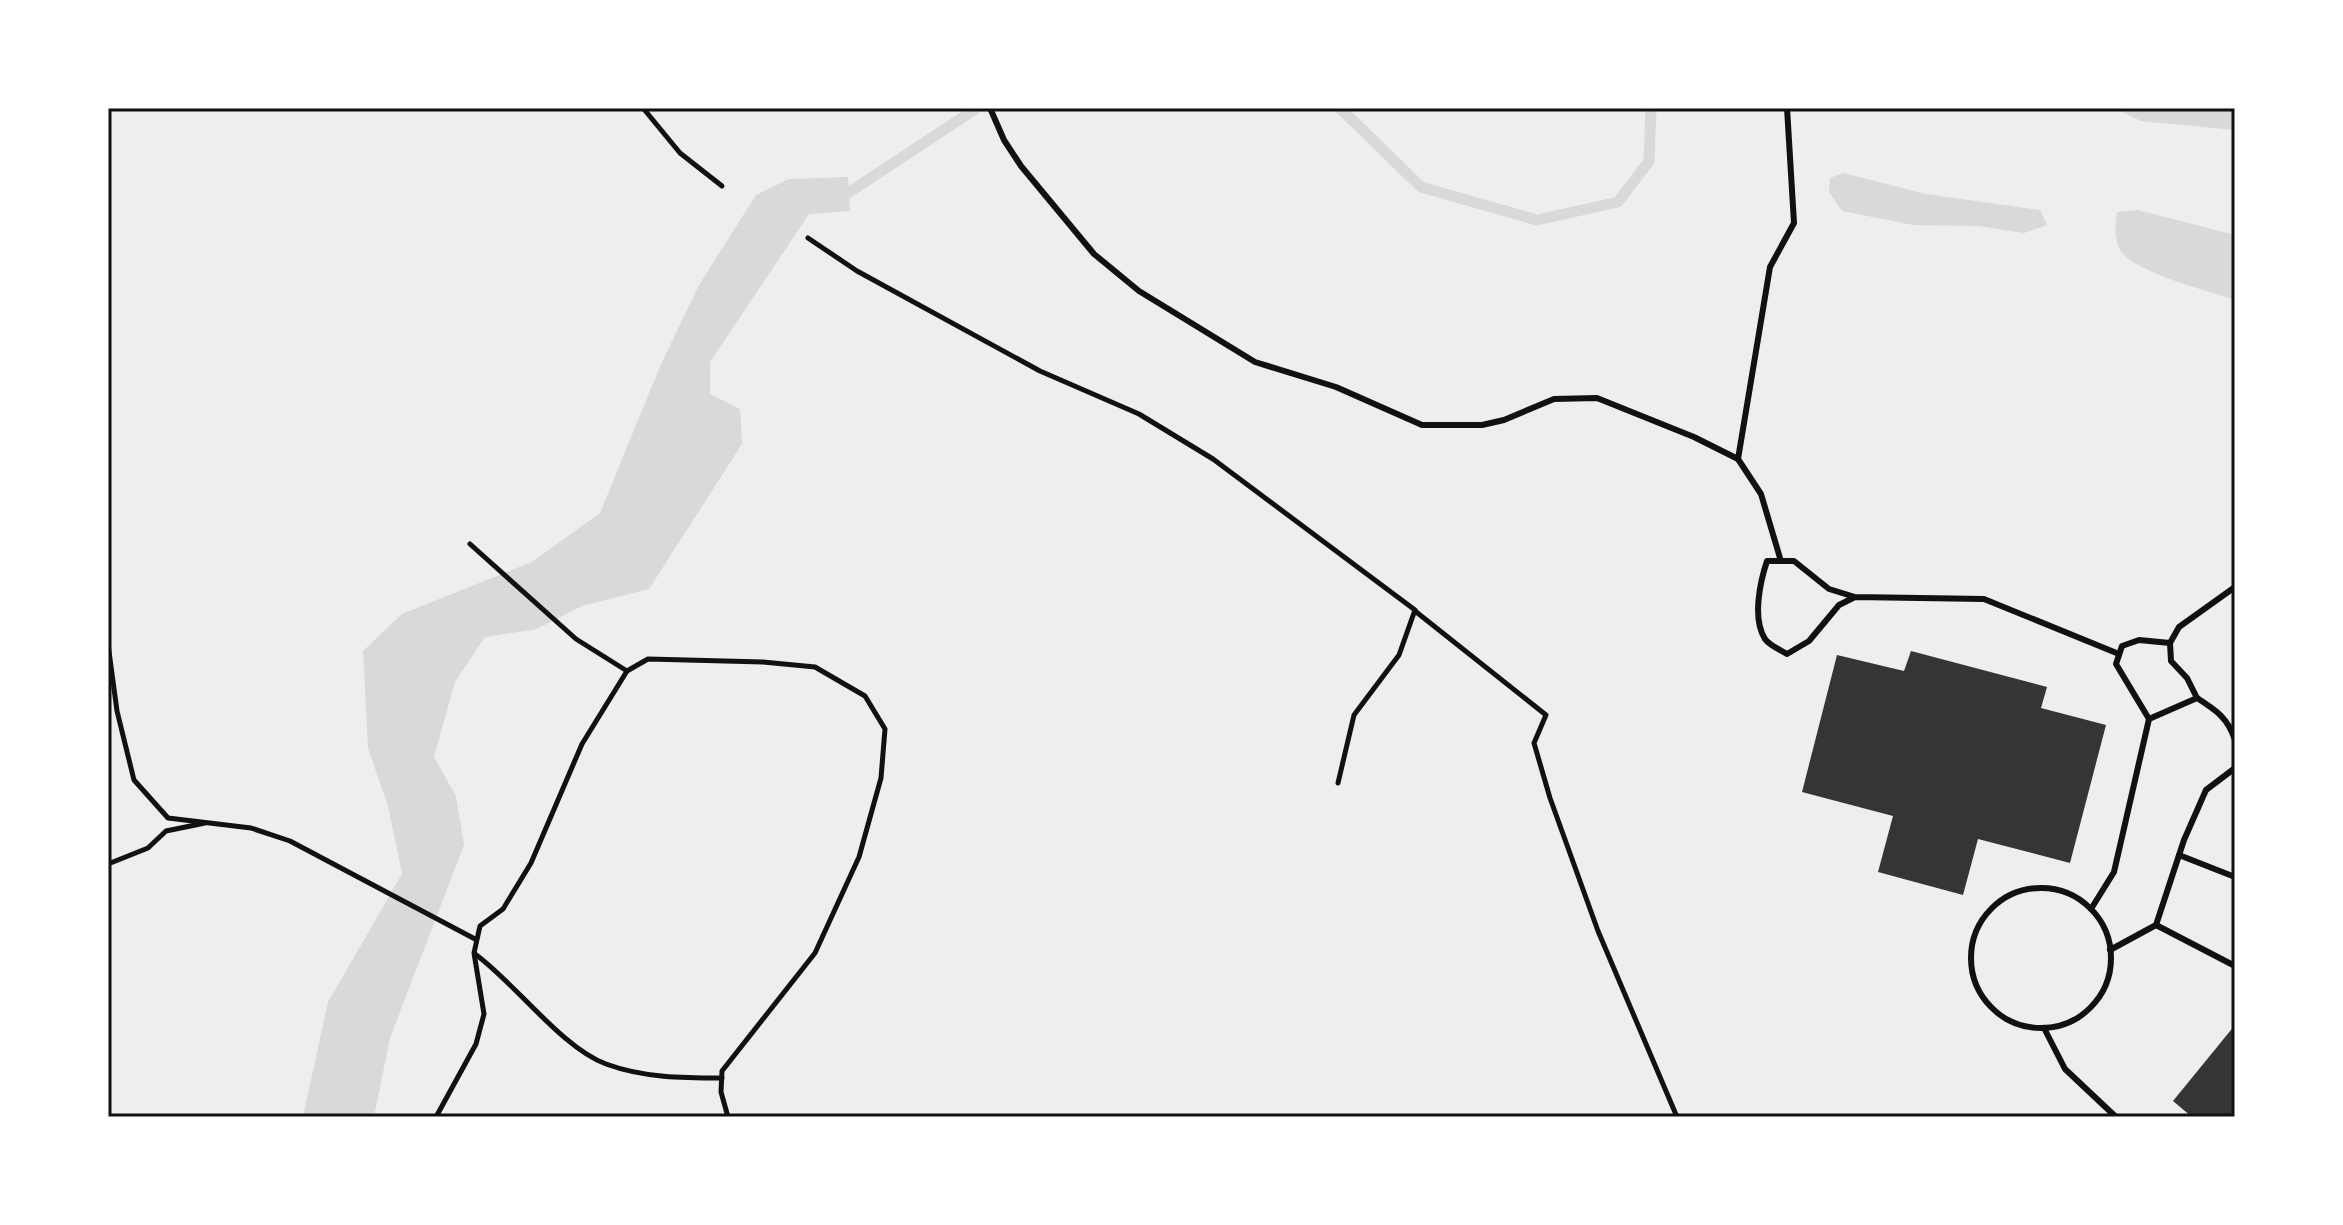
<svg xmlns="http://www.w3.org/2000/svg" width="2343" height="1225" viewBox="0 0 2343 1225" font-family="Arial,sans-serif">
	<style>
		.green { fill: #eee }
		.water { fill: #d9d9d9 }
		.lines { fill: none; stroke-linecap: round; stroke-linejoin: round }
		.stream { stroke: #d9d9d9; stroke-width: 11 }
		.building { fill: #353535 }
		.path { stroke: #111; stroke-width: 5 }
		.service { stroke: #111; stroke-width: 6 }
		.neatline { fill: none; stroke: #111; stroke-width: 3 }
	</style>
	<rect width="100%" height="100%" fill="#fff"/>
	<rect class="green" x="108" y="108" width="2127" height="1009"/>
	<g class="water">
		<polygon points="2115,108 2235,108 2235,130 2141,121"/>
		<polygon points="1843,173 1926,194 2040,210 2047,225 2024,233 1978,226 1913,225 1842,211 1829,192 1830,178"/>
		<polygon points="848,177 850,211 809,214 710,362 710,394 740,409 742,444 649,589 582,606 537,629 485,637 455,682 434,757 456,796 464,845 390,1038 374,1117 303,1117 328,1002 402,874 388,806 368,748 363,651 402,614 532,562 600,513 661,364 699,285 756,195 789,179"/>
		<path d="M2138 210 2235 235V300C2209 291 2133 272 2120 250 2114 239 2115 223 2117 212Z"/>
	</g>
	<g class="lines">
		<g class="stream">
			<polyline points="1340,108 1421,187 1537,220 1618,202 1649,161 1651,108"/>
			<polyline points="848,193 977,108"/>
		</g>
	</g>
	<g class="building">
		<polygon points="1911,651 2047,687 2041,708 2106,725 2070,863 1978,839 1963,895 1878,872 1893,816 1802,792 1837,655 1904,671"/>
		<polygon points="2235,1025 2235,1117 2192,1117 2173,1101"/>
	</g>
	<g class="lines">
		<g class="path">
			<polyline points="643,108 680,153 722,186"/>
			<polyline points="808,238 857,271 1040,371 1139,414 1213,459 1415,610 1399,655 1354,715 1338,783"/>
			<polyline points="470,544 576,639 627,671"/>
			<polyline points="1415,611 1546,715 1534,743 1550,798 1598,931 1677,1117"/>
			<polyline points="108,644 117,711 134,780 168,818 251,828 290,841 475,939"/>
			<polyline points="108,864 148,848 166,831 205,823"/>
			<path d="M475 954C515 983 562 1048 606 1064 644 1078 683 1078 722 1078"/>
			<polyline points="436,1117 476,1044 484,1014 474,953 480,926 503,909 531,863 582,744 627,671 648,659 763,662 815,667 865,696 885,729 881,778 859,857 815,953 722,1071 721,1092 728,1117"/>
		</g>
		<g class="service">
			<polyline points="990,108 1004,140 1021,166 1094,254 1139,291 1255,362 1336,387 1422,425 1482,425 1504,420 1554,399 1597,398 1694,437 1738,459 1761,494 1780,558"/>
			<polyline points="1738,459 1770,267 1794,223 1787,108"/>
			<path d="M1855 597 1829 589 1794 561H1767C1760 582 1752 619 1765 639 1770 646 1781 650 1787 654L1809 641 1839 605 1855 597 1984 599 2119 654"/>
			<polyline points="2197,698 2187,678 2171,661 2170,643 2179,627 2235,587"/>
			<polyline points="2149,719 2116,664 2122,646 2139,640 2170,643"/>
			<polyline points="2179,855 2235,877"/>
			<circle cx="2041" cy="958" r="70"/>
			<path d="M2091 909 2114 872 2149 719 2197 698C2217 711 2228 718 2235 740"/>
			<polyline points="2156,925 2235,966"/>
			<polyline points="2110,950 2156,925 2184,840 2206,790 2235,768"/>
			<polyline points="2044,1028 2065,1069 2116,1117"/>
		</g>
	</g>
	<rect width="2343" height="1225" fill="none" stroke="#ffffff" stroke-width="220"/>
	<rect x="110" y="110" width="2123" height="1005" class="neatline"/>
</svg>
